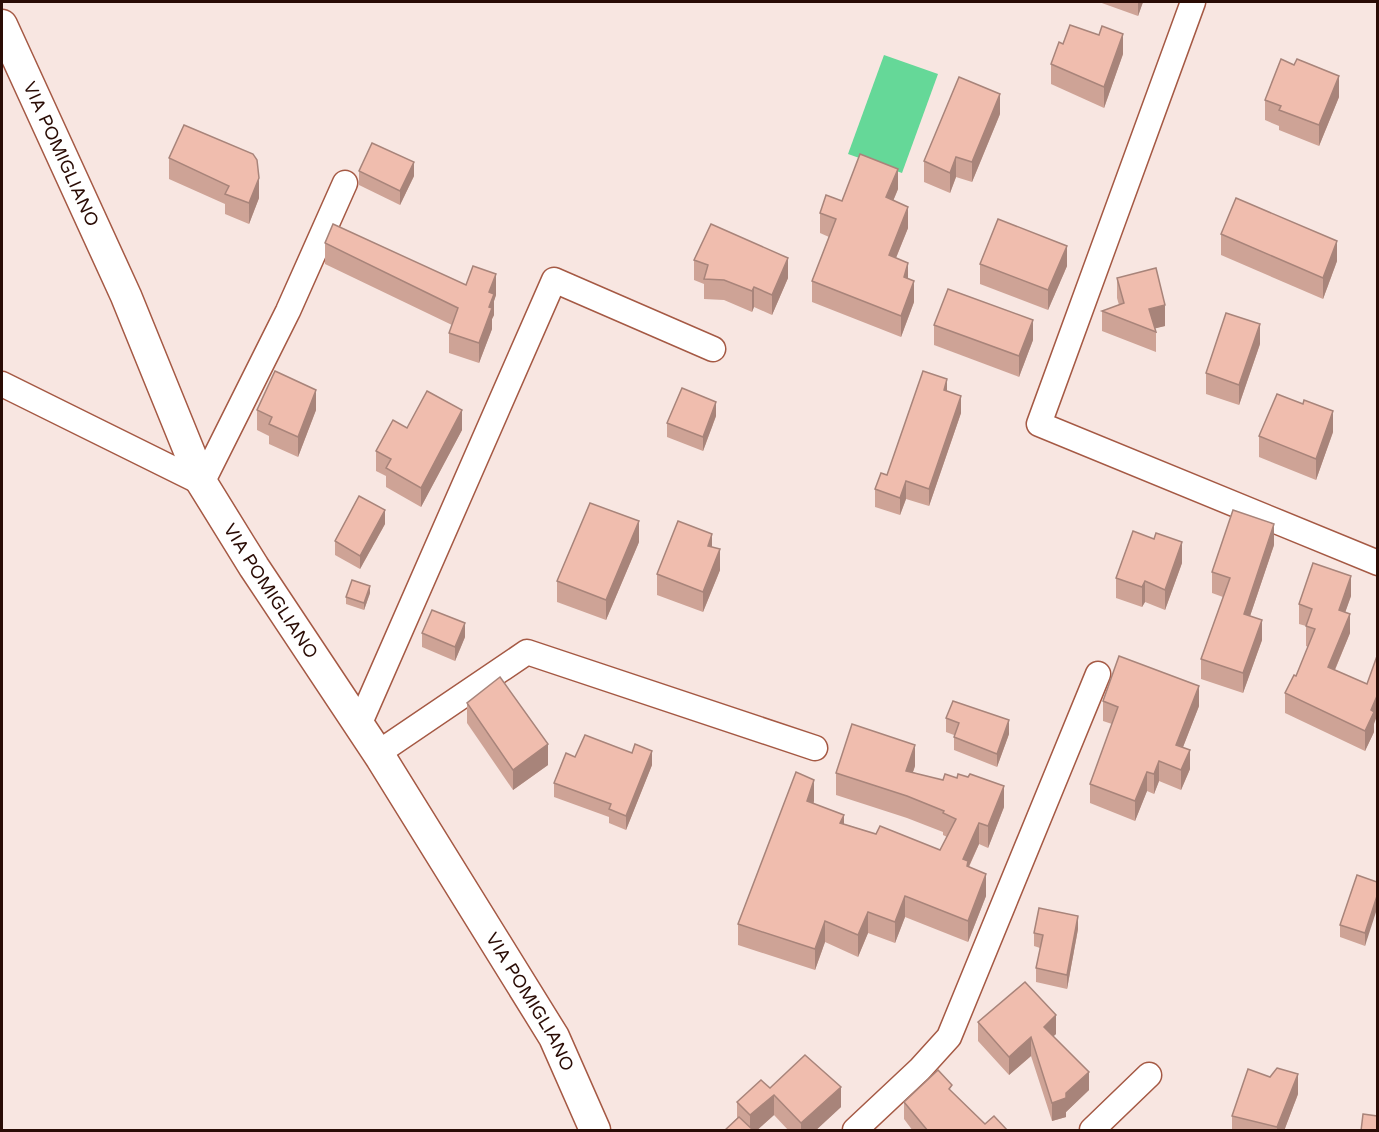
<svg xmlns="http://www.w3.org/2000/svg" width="1379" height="1132" viewBox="0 0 1379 1132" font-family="'Varela Round',sans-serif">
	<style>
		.green { fill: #65d898 }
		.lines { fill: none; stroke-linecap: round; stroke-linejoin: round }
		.minor-casing { stroke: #a55944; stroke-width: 27 }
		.tertiary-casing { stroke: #a55944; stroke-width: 33 }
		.minor { stroke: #fff; stroke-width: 24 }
		.tertiary { stroke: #fff; stroke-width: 30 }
		.wall { fill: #cea396 }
		.shaded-wall { fill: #a8847a }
		.building { fill: #f0bdae; stroke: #a8847a; stroke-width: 1.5 }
		.labels { text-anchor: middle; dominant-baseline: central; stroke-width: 5; stroke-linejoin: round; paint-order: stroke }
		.street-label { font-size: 18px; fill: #2a0c05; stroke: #fff }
	</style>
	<rect width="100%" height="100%" fill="#f8e6e1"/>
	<polygon class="green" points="884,55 938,74 902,173 848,154"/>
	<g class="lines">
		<defs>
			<g id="minor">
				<polyline points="1193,2 1039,424 1378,563"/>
				<polyline points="2,384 202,483 288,311 345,183"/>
				<polyline points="359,725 554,280 713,349"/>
				<polyline points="378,753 527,652 815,748"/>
				<polyline points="855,1130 920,1069 949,1037 1098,674"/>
				<polyline points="1092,1130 1149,1075"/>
			</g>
			<g id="tertiary">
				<path id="s1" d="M2 25 126 296 202 483 254 567 381 758 554 1037 595 1130"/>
			</g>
		</defs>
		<use href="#minor" class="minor-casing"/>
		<use href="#tertiary" class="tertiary-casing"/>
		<use href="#minor" class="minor"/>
		<use href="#tertiary" class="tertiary"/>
	</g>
	<g class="wall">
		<polygon points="1099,2 1143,2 1138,16"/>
		<polygon points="1099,35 1123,54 1104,108 1051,84 1051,64 1063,44"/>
		<polygon points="1339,97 1319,146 1279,130 1279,126 1265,120 1265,100"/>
		<polygon points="1000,114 972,182 956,177 950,193 924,182 924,161"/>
		<polygon points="169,158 259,198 249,224 225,214 225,204 169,179"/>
		<polygon points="359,171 414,176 400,205 359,185"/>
		<polygon points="898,189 893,201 908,228 896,258 908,279 914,302 901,337 812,302 812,281 829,237 820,233 820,213 842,201"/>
		<polygon points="1221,234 1337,261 1323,299 1221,255"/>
		<polygon points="325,243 496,295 494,301 494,315 492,319 492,329 479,363 449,353 449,333 452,325 325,264"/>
		<polygon points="694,260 788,278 772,315 754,307 752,312 724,300 704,299 704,284 694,280"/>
		<polygon points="980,264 1067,266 1048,310 980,284"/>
		<polygon points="1117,278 1165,326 1155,328 1156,332 1156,352 1102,331 1102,311 1119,305 1117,298"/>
		<polygon points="934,325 1033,340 1019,377 934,345"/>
		<polygon points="1260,344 1239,405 1206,394 1206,373"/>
		<polygon points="947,391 961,413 929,506 906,499 900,515 875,507 875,489 887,475"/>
		<polygon points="1303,404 1333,432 1316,480 1259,457 1259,436"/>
		<polygon points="257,410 316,410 298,457 269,444 269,436 257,430"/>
		<polygon points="716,416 703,451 667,437 667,423"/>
		<polygon points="407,428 462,430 421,507 386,487 386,476 376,471 376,451"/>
		<polygon points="385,524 360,569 335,555 335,541"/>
		<polygon points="1154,539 1182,563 1165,610 1145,602 1142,607 1116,598 1116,578"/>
		<polygon points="639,542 606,620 557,602 557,581"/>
		<polygon points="1274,545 1250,616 1262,640 1243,693 1201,679 1201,659 1223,597 1212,593 1212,572"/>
		<polygon points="712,547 720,570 703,612 657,595 657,574"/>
		<polygon points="370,593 364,610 346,604 346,597"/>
		<polygon points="1351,596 1345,612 1350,633 1335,670 1374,724 1374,732 1365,751 1285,713 1285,693 1296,676 1308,647 1306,646 1306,626 1299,624 1299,604"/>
		<polygon points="422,633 465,637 455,661 422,647"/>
		<polygon points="1103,701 1199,706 1183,747 1190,769 1181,790 1159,781 1154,794 1147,791 1135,821 1090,803 1090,784 1112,724 1103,721"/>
		<polygon points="467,703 548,765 513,790 467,723"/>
		<polygon points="946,718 1009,734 997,767 954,750 954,735 946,732"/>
		<polygon points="575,757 652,765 626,830 609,823 609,817 554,797 554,783"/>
		<polygon points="915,766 913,772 1004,807 988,848 979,844 969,867 986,896 968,942 905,917 895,943 868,933 858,957 825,942 815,970 738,945 738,924 814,801 814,803 844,824 876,834 940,850 947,837 943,835 943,832 907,818 836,795 836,773"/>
		<polygon points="1377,882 1365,946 1340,937 1340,925"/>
		<polygon points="1078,929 1067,989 1036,982 1036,968 1040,948 1034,946 1034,933"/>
		<polygon points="978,1022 1056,1034 1053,1036 1089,1090 1066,1112 1066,1117 1052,1121 1031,1056 1009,1075 978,1041"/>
		<polygon points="770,1088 841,1107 815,1131 789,1131 774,1115 756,1131 724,1131 737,1118 737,1102"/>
		<polygon points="952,1092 985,1124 1008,1131 913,1131 904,1119 904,1102"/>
		<polygon points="1298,1094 1284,1131 1232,1131 1232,1116"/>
	</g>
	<g class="shaded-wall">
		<polygon points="1138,2 1143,2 1138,16"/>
		<polygon points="1123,34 1123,54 1104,108 1104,87"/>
		<polygon points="1339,76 1339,97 1319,146 1319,125"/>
		<polygon points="1000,94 1000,114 972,182 972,162"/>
		<polygon points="956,157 956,177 950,193 950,173"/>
		<polygon points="414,162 414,176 400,205 400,191"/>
		<polygon points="898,169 898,189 886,218 886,197"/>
		<polygon points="259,178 259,198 249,224 249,203"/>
		<polygon points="908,207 908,228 889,275 889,255"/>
		<polygon points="1337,241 1337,261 1323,299 1323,278"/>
		<polygon points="1067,246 1067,266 1048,310 1048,290"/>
		<polygon points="788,258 788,278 772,315 772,295"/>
		<polygon points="908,263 908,283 904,277"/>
		<polygon points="496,274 496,295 494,301 494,315 492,319 492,329 479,363 479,343 489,292"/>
		<polygon points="914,281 914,302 901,337 901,316"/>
		<polygon points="754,287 754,307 752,312 752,291"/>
		<polygon points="1165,305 1165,326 1149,330 1149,309"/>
		<polygon points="1033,320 1033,340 1019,377 1019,356"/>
		<polygon points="1260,324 1260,344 1239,405 1239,385"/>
		<polygon points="947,379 947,396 944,390"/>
		<polygon points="316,390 316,410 298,457 298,437"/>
		<polygon points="961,396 961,413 929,506 929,489"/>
		<polygon points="716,402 716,416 703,451 703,437"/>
		<polygon points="462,410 462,430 421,507 421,488"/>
		<polygon points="1333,411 1333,432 1316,480 1316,459"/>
		<polygon points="906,481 906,499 900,515 900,498"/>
		<polygon points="385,510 385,524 360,569 360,556"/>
		<polygon points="639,521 639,542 606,620 606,600"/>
		<polygon points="1274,524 1274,545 1244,634 1244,614"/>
		<polygon points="712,534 712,554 708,546"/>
		<polygon points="1182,542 1182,563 1165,610 1165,590"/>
		<polygon points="720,549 720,570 703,612 703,592"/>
		<polygon points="1351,576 1351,596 1339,630 1339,610"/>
		<polygon points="1145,581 1145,602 1142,607 1142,587"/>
		<polygon points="370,586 370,593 364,610 364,603"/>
		<polygon points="1350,614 1350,633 1328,686 1328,667"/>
		<polygon points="1262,620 1262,640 1243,693 1243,673"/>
		<polygon points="465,623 465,637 455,661 455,647"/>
		<polygon points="1199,686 1199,706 1176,765 1176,745"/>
		<polygon points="1377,696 1377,716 1374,724 1374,732 1365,751 1365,731 1371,710"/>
		<polygon points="1009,720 1009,734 997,767 997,754"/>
		<polygon points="548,744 548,765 513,790 513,770"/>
		<polygon points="915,745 915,766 906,792 906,771"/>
		<polygon points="1190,750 1190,769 1181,790 1181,770"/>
		<polygon points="652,751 652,765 626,830 626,816"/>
		<polygon points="1159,761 1159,781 1154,794 1154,774"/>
		<polygon points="1147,772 1147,791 1135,821 1135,801"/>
		<polygon points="814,780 814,801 807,822 807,801"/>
		<polygon points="1004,786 1004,807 988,848 988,826"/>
		<polygon points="844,815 844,836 840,823"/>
		<polygon points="979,823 979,844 968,868 963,859"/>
		<polygon points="986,874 986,896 968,942 968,921"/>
		<polygon points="905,896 905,917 895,943 895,922"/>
		<polygon points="1377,896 1377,909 1365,946 1365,933"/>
		<polygon points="868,912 868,933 858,957 858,935"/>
		<polygon points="1078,916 1078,929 1067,989 1067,975"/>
		<polygon points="825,921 825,942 815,970 815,949"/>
		<polygon points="1056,1015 1056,1034 1044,1045 1044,1027"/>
		<polygon points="1031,1037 1031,1056 1009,1075 1009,1057"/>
		<polygon points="1089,1072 1089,1090 1066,1112 1066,1117 1052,1121 1052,1103 1066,1093"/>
		<polygon points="1298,1074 1298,1094 1284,1131 1277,1131 1277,1127"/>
		<polygon points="841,1087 841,1107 815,1131 801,1131 801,1123"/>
		<polygon points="774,1095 774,1115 756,1131 750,1131 750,1115"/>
	</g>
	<g class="building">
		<polygon points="1070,25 1099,35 1102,26 1123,34 1104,87 1051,64 1059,42 1063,44"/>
		<polygon points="1281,59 1294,65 1297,59 1339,76 1319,125 1279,110 1281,106 1265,100"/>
		<polygon points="959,77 1000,94 972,162 956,157 950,173 924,161"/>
		<polygon points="184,125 253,154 257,160 259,178 249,203 225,194 229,186 169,158"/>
		<polygon points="372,143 414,162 400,191 359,171"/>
		<polygon points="860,154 898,169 886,197 908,207 889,255 908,263 904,277 914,281 901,316 812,281 836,219 820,213 826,195 842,201"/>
		<polygon points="1236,198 1337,241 1323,278 1221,234"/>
		<polygon points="998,219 1067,246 1048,290 980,264"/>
		<polygon points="333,224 466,285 473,266 496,274 489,292 494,294 489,307 492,308 479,343 449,333 458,308 325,243"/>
		<polygon points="711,224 788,258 772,295 754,287 752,291 724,280 704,279 708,265 694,260"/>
		<polygon points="1156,268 1165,305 1149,309 1156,332 1102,311 1124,303 1117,278"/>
		<polygon points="948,289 1033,320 1019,356 934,325"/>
		<polygon points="1226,313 1260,324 1239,385 1206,373"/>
		<polygon points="275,371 316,390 298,437 269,424 272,417 257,410"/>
		<polygon points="923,371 947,379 944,390 961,396 929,489 906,481 900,498 875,489 881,473 887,475"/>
		<polygon points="682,388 716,402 703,437 667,423"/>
		<polygon points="427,391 462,410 421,488 386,468 391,459 376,451 393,420 407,428"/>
		<polygon points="1277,394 1303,404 1304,400 1333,411 1316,459 1259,436"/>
		<polygon points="359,496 385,510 360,556 335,541"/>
		<polygon points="590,503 639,521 606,600 557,581"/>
		<polygon points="1233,510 1274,524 1244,614 1262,620 1243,673 1201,659 1230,578 1212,572"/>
		<polygon points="678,521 712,534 708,546 720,549 703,592 657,574"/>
		<polygon points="1133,531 1154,539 1156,533 1182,542 1165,590 1145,581 1142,587 1116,578"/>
		<polygon points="1313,563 1351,576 1339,610 1350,614 1328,667 1367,684 1377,656 1377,696 1371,710 1374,712 1365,731 1285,693 1294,675 1296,676 1315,629 1306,626 1312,609 1299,604"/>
		<polygon points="352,580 370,586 364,603 346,597"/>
		<polygon points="432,610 465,623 455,647 422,633"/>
		<polygon points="1119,656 1199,686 1176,745 1190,750 1181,770 1159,761 1154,774 1147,772 1135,801 1090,784 1118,707 1103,701"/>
		<polygon points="500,677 548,744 513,770 467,703"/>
		<polygon points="953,701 1009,720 997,754 954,737 959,723 946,718"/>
		<polygon points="852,724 915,745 906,771 943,780 945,774 957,778 958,774 968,777 970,774 1004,786 988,826 979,823 963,859 968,861 967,866 986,874 968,921 905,896 895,922 868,912 858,935 825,921 815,949 738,924 796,772 814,780 807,801 844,815 840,823 876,834 880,826 940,850 956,819 943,813 944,811 907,796 836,773"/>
		<polygon points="585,735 632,753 635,744 652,751 626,816 609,809 611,804 554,783 566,753 575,757"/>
		<polygon points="1357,875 1377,882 1377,896 1365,933 1340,925"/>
		<polygon points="1039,908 1078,916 1067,975 1036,968 1043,935 1034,933"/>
		<polygon points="1025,982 1056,1015 1044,1027 1089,1072 1066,1093 1066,1098 1052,1103 1031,1037 1009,1057 978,1022"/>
		<polygon points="805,1055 841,1087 801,1123 774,1095 750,1115 737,1102 761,1080 770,1088"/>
		<polygon points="1277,1068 1298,1074 1277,1127 1232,1116 1248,1069 1270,1077"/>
		<polygon points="938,1070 952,1085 949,1089 985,1124 994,1116 1008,1131 928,1131 904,1102"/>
		<polygon points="1363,1114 1377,1116 1377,1131 1361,1131"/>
		<polygon points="739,1117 754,1131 724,1131"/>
	</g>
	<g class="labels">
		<g class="street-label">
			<text stroke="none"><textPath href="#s1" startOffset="142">VIA POMIGLIANO</textPath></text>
			<text stroke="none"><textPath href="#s1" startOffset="628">VIA POMIGLIANO</textPath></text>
			<text stroke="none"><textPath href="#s1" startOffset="1114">VIA POMIGLIANO</textPath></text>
		</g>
	</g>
	<rect width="1379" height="1132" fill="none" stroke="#2a0c05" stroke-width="6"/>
</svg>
